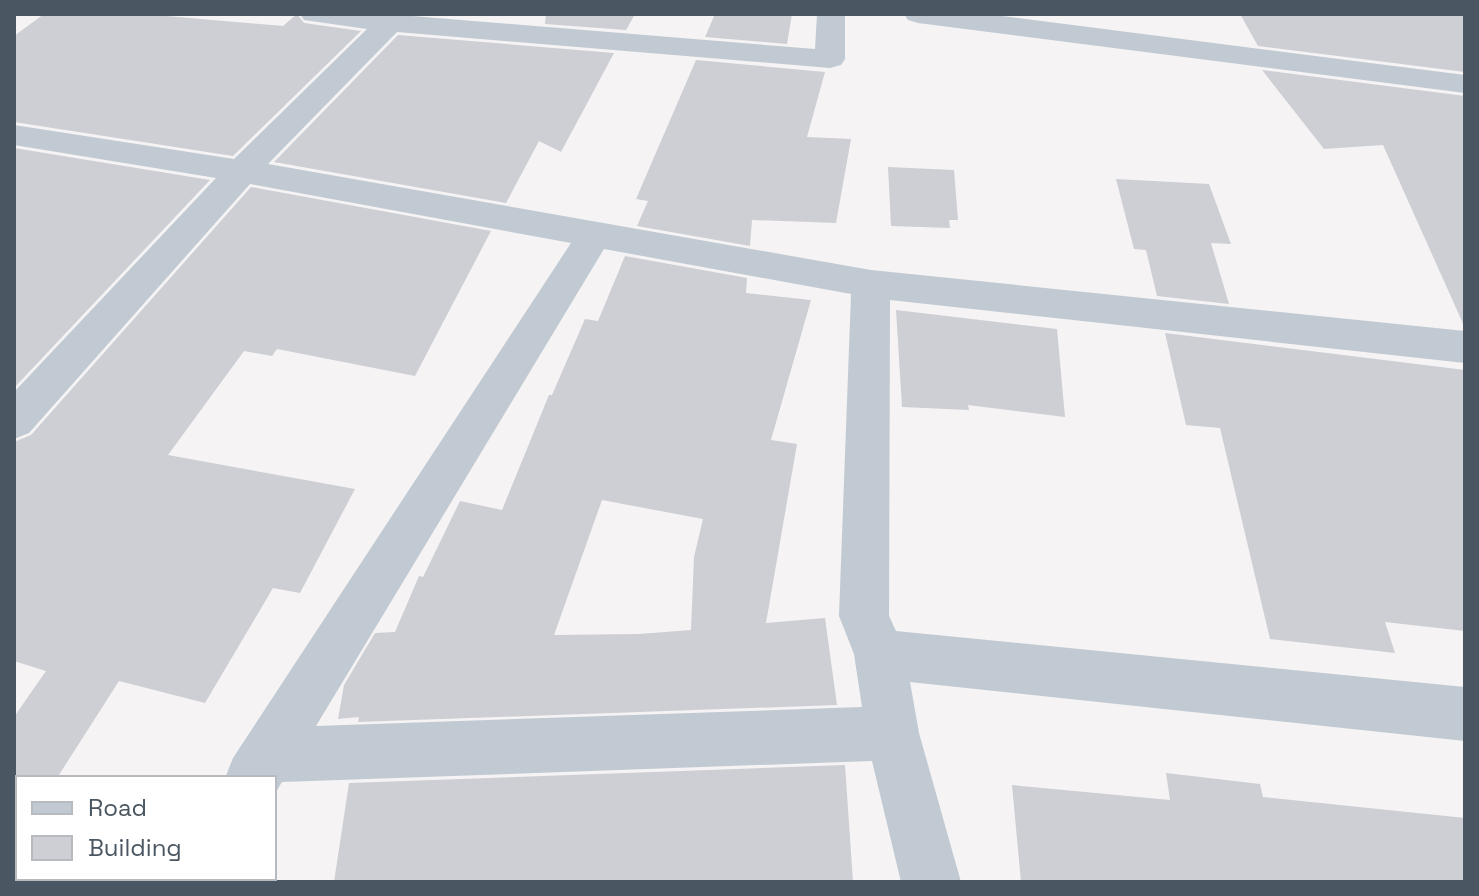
<svg xmlns="http://www.w3.org/2000/svg" width="1479" height="896" viewBox="0 0 1479 896" font-family="'Space Grotesk',sans-serif">
	<style>
		.building { fill: #cdcfd5; fill-rule: evenodd }
		.lines { fill: none; stroke-linecap: round; stroke-linejoin: round }
		.minor { fill: #c1cad2; fill-rule: evenodd }
	</style>
	<rect width="100%" height="100%" fill="#f5f3f3"/>
	<g class="building">
		<polygon points="44,14 143,14 283,26 297,14 304,23 361,31 233,156 14,122 14,36"/>
		<polygon points="546,14 635,14 626,30 545,24"/>
		<polygon points="715,14 792,14 787,44 705,37"/>
		<polygon points="1240,14 1465,14 1465,72 1258,46"/>
		<polygon points="398,35 614,53 561,152 539,141 506,203 274,162"/>
		<polygon points="696,60 825,72 807,137 851,139 836,223 752,220 750,246 637,226 648,201 636,199"/>
		<polygon points="1262,70 1465,96 1465,328 1383,145 1324,149"/>
		<polygon points="14,148 210,180 14,388"/>
		<polygon points="888,167 954,170 958,220 949,220 950,228 891,226"/>
		<polygon points="1116,179 1209,184 1231,244 1211,243 1229,304 1157,296 1146,250 1134,249"/>
		<polygon points="251,187 491,231 415,376 277,349 272,356 244,351 168,455 355,489 300,593 273,588 205,703 119,681 57,778 14,778 14,717 46,671 14,661 14,442 31,435"/>
		<path d="M625 256 747 278 746 293 811 300 771 440 797 444 766 623 825 618 837 705 358 722 359 717 338 719 344 685 375 633 395 632 419 576 423 577 460 501 502 510 549 395H552L585 319 598 321ZM602 500 703 519 694 557 691 630 639 634 554 635Z"/>
		<polygon points="896,310 1057,329 1065,417 968,405 969,410 902,407"/>
		<polygon points="1165,333 1465,370 1465,631 1385,622 1395,653 1270,639 1220,428 1186,425"/>
		<polygon points="845,765 853,882 334,882 349,783"/>
		<polygon points="1166,773 1260,784 1263,797 1465,818 1465,882 1021,882 1012,785 1170,800"/>
	</g>
	<g class="lines">
		<g class="minor">
			<path d="M300 14H388L815 49 817 14H845V59L841 65 830 68 397 32 268 164 871 270 1465 331V363L890 300 889 616 896 631 1465 687V741L910 682 919 733 961 882H901L872 761 282 782 274 795V778H225L233 758 571 243 250 184 29 433 14 439V392L216 178 14 145V125L234 159 367 29 304 20ZM604 249 851 294 839 616 854 654 862 707 316 726Z"/>
			<polygon points="904,14 986,14 1465,75 1465,93 918,23 908,20"/>
			<polygon points="153,878 214,878 212,882 151,882"/>
		</g>
	</g>
	<rect width="1479" height="896" fill="none" stroke="#4a5661" stroke-width="32"/>
	<rect x="16" y="776" width="260" height="104" fill="#ffffff" stroke="#b7bbc0" stroke-width="2"/>
	<rect x="32" y="802" width="40" height="12" fill="#c1cad2" stroke="#b7bbc0" stroke-width="2"/>
	<text x="88" y="816" font-size="24" fill="#4a5661">Road</text>
	<rect x="32" y="836" width="40" height="24" fill="#cdcfd5" stroke="#b7bbc0" stroke-width="2"/>
	<text x="88" y="856" font-size="24" fill="#4a5661">Building</text>
</svg>
